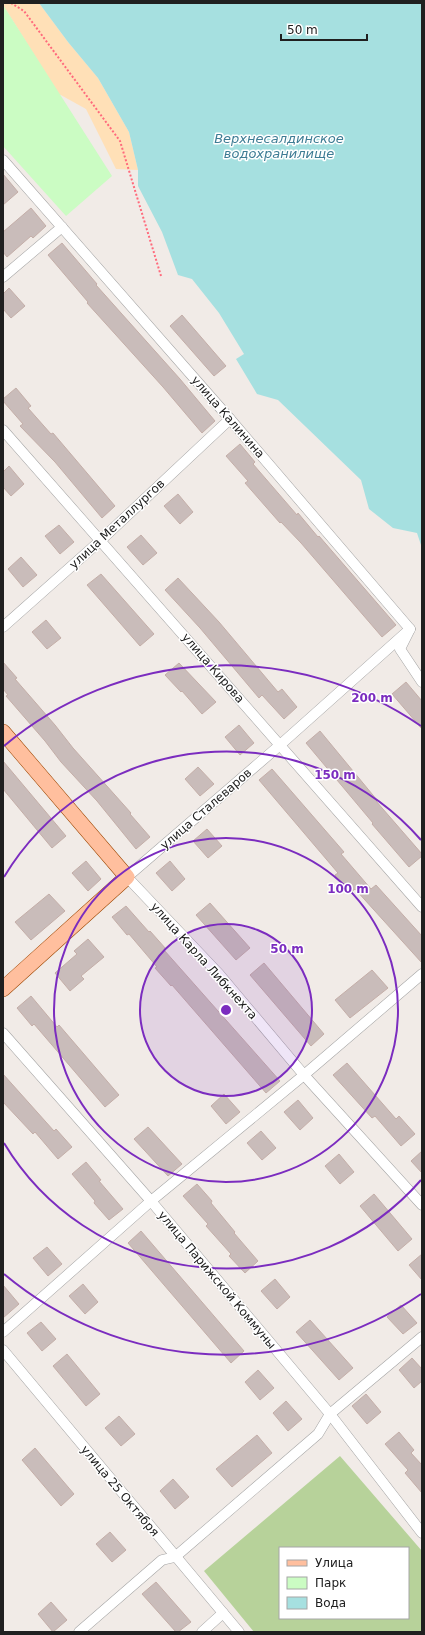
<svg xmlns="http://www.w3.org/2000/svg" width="425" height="1635" viewBox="0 0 425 1635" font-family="'DejaVu Sans',sans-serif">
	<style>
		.forest { fill: #b7d29a; fill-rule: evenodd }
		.sand { fill: #ffe0b7 }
		.park { fill: #cbfcc3 }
		.water { fill: #a6e0e0 }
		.building { fill: #c9bcba; stroke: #c4aea8 }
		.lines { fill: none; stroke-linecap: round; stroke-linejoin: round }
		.minor-casing { stroke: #a4a4a4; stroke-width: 11 }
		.primary-casing { stroke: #9d4600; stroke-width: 16 }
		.path { stroke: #ff6a7c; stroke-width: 2; stroke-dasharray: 2 2; stroke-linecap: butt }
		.minor { stroke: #fff; stroke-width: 10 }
		.primary { stroke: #ffbf9e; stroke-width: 15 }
		.ring { fill: none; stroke: #7b2cbf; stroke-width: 2 }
		.labels { text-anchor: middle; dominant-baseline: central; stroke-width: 3; stroke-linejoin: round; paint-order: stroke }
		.street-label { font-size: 12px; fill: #202020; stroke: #fff }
		.water-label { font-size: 13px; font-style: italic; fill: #3d7c94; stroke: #fff }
		.centre { fill: #7b2cbf; stroke: #fff; stroke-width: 2 }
		.ring-label { font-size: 12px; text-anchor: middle; font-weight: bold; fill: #7b2cbf; stroke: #fff; stroke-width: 3; stroke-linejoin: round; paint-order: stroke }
	</style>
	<rect width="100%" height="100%" fill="#f1ebe7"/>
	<path class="forest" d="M340 1456 422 1551V1632H254L204 1571ZM280 1548H408V1618H280Z"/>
	<polygon class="sand" points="3,3 39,3 68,42 98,78 129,132 138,170 116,169 86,109 59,94 3,5"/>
	<polygon class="park" points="3,5 112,176 66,216 3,146"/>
	<polygon class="water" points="39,3 422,3 422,548 417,533 393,528 369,509 361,480 278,400 257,394 236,359 244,354 219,313 192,279 178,275 162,232 138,186 138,170 129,132 98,78 68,42"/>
	<g class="building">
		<polygon points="3,174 18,192 3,205"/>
		<polygon points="31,208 46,226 33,238 31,236 7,257 3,252 3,232"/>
		<polygon points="62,243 97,284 96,285 180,379 215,421 202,433 163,387 87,303 88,302 48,255"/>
		<polygon points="9,288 25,306 11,318 3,309 3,294"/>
		<polygon points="182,315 226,366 214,376 170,326"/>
		<polygon points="16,388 31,406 28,408 51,434 53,433 115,506 102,518 55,462 20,426 23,424 3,401 3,399"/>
		<polygon points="240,444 255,462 253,464 297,515 298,513 318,537 319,536 396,625 382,637 301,543 281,522 280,523 245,483 248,481 226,456"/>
		<polygon points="9,466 24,484 11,496 3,487 3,472"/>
		<polygon points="178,494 193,512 180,524 164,506"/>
		<polygon points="59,525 74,542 60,554 45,536"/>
		<polygon points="141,535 157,553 143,565 127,547"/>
		<polygon points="21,557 37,575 23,587 8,569"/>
		<polygon points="101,574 154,634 140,646 87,585"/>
		<polygon points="178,578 219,622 278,692 282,689 297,707 284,719 262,695 259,698 200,628 165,590"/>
		<polygon points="46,620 61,638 47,649 32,632"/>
		<polygon points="3,662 17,678 15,679 55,725 73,748 131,813 130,814 150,837 136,849 97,801 61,762 45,741 6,696 8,695 3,689"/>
		<polygon points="179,663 216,702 202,714 182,691 181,692 165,675"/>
		<polygon points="406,682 422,701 422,729 392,694"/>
		<polygon points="239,725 254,743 240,755 225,737"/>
		<polygon points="320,731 377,800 376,801 422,854 422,856 409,867 372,824 373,823 306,743"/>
		<polygon points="3,761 66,836 52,848 3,789"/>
		<polygon points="198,767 214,784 200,796 185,779"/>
		<polygon points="272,769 344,852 341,854 371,889 376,885 422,936 422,963 355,889 350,893 335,875 338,873 259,780"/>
		<polygon points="207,829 222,846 208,858 193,841"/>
		<polygon points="86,861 101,879 88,891 72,873"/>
		<polygon points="170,861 185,879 172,891 156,873"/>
		<polygon points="49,894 65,911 31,940 15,922"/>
		<polygon points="210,903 250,948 236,960 196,915"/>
		<polygon points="126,906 149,932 150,931 166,949 164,950 280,1081 266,1093 172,985 171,986 155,968 157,967 129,934 127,935 112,917"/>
		<polygon points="88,939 104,957 81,976 84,979 70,991 55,973 77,954 74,951"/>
		<polygon points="264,963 324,1034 311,1046 250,975"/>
		<polygon points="372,970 388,988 350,1018 335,1000"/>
		<polygon points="31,996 57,1027 59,1025 119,1095 105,1107 34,1024 32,1026 17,1008"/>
		<polygon points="347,1063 396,1119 399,1116 415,1134 401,1146 375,1116 372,1118 333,1075"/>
		<polygon points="3,1074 54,1131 56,1129 72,1147 58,1159 35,1132 33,1134 3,1102"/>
		<polygon points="224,1094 240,1112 226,1124 211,1106"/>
		<polygon points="298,1100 313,1118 300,1130 284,1112"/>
		<polygon points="148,1127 182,1164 168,1176 134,1139"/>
		<polygon points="261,1131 276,1148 262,1160 247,1143"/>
		<polygon points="422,1151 422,1173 411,1161"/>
		<polygon points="339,1154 354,1172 340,1184 325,1166"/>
		<polygon points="86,1162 101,1180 99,1181 123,1209 109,1220 94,1203 95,1201 72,1174"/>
		<polygon points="197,1184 212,1201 211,1203 235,1232 234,1233 258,1261 245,1273 229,1256 231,1254 206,1226 208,1224 183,1196"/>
		<polygon points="374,1194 412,1239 398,1251 360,1206"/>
		<polygon points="141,1231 244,1351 231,1363 128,1243"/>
		<polygon points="47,1247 62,1264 48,1276 33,1258"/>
		<polygon points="422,1254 422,1280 409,1265"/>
		<polygon points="275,1279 290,1297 277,1309 261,1291"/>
		<polygon points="83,1284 98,1302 85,1314 69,1296"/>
		<polygon points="3,1285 19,1304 3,1318"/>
		<polygon points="401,1305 417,1323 403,1334 387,1317"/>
		<polygon points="310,1320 353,1368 339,1380 296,1332"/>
		<polygon points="41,1322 56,1339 42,1351 27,1333"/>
		<polygon points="67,1354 100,1394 86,1406 53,1366"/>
		<polygon points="412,1358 422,1369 422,1381 414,1388 399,1370"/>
		<polygon points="258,1370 274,1388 260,1400 245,1382"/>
		<polygon points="366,1394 381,1412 367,1424 352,1406"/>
		<polygon points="286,1401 302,1419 288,1431 273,1413"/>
		<polygon points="119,1416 135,1434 121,1446 105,1428"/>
		<polygon points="399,1432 414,1450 411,1453 422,1465 422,1493 405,1473 408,1470 385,1444"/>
		<polygon points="257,1435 272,1453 232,1487 216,1469"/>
		<polygon points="35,1448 74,1494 61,1506 22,1460"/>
		<polygon points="173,1479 189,1497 175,1509 160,1491"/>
		<polygon points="110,1532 126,1550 112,1562 96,1544"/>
		<polygon points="156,1582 191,1622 178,1632 176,1632 142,1594"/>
		<polygon points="51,1602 67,1620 53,1632 38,1614"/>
	</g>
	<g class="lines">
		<defs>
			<g id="minor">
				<polyline points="3,160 230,419 410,629 400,649 422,682"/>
				<polyline points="3,277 62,227"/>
				<polyline points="3,430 422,907"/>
				<polyline points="3,627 101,540 230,419"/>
				<polyline points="410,629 280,745 127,877 219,974 304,1075 422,1205"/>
				<polyline points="3,1033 151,1201 330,1414 422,1533"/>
				<polyline points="3,1332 151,1201 304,1075 422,974"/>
				<polyline points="3,1350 239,1632"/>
				<polyline points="79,1632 162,1560 175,1557 318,1434 330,1414 422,1337"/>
				<polyline points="202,1632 223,1613"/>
			</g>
			<polyline id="primary" points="3,732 127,877 3,989"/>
		</defs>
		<use href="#minor" class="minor-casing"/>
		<use href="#primary" class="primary-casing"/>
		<polyline class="path" points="11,3 24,11 120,141 161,276"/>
		<use href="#minor" class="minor"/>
		<use href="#primary" class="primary"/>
	</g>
	<circle cx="226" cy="1010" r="86" fill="#7b2cbf" fill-opacity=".12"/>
	<g class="ring">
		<circle cx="226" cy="1010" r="86"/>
		<circle cx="226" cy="1010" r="172"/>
		<path d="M421 1180A259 259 0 0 1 4 1143M4 877A259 259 0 0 1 421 840"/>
		<path d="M421 1294A345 345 0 0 1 4 1274M4 746A345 345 0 0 1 421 726"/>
	</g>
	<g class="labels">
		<g class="street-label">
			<text transform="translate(228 417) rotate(49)">улица Калинина</text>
			<text transform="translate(117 524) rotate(-43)">улица Металлургов</text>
			<text transform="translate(213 668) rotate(49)">улица Кирова</text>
			<text transform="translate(206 809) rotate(-41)">улица Сталеваров</text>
			<text transform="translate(204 961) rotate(48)">улица Карла Либкнехта</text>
			<text transform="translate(217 1280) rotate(50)">улица Парижской Коммуны</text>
			<text transform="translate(120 1491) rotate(50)">улица 25 Октября</text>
		</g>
		<g class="water-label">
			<text x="279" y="138">Верхнесалдинское<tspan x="279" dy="15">водохранилище</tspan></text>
		</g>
	</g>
	<circle cx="226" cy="1010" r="6" class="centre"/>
	<g class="ring-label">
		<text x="372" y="702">200 m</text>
		<text x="335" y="779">150 m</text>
		<text x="348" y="893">100 m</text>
		<text x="287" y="953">50 m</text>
	</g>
	<rect width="425" height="1635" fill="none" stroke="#202020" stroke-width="8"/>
	<rect x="279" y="1547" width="130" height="72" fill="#ffffff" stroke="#a6a6a6"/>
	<rect x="287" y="1560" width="20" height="6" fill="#ffbf9e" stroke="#a6a6a6"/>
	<text x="315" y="1567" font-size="12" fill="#202020">Улица</text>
	<rect x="287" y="1577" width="20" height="12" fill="#cbfcc3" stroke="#a6a6a6"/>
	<text x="315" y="1587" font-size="12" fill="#202020">Парк</text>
	<rect x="287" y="1597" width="20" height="12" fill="#a6e0e0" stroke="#a6a6a6"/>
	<text x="315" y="1607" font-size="12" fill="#202020">Вода</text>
	<path d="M281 34v6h86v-6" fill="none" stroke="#202020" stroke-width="2"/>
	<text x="287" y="34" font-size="12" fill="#202020" stroke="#ffffff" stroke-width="3" paint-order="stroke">50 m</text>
</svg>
